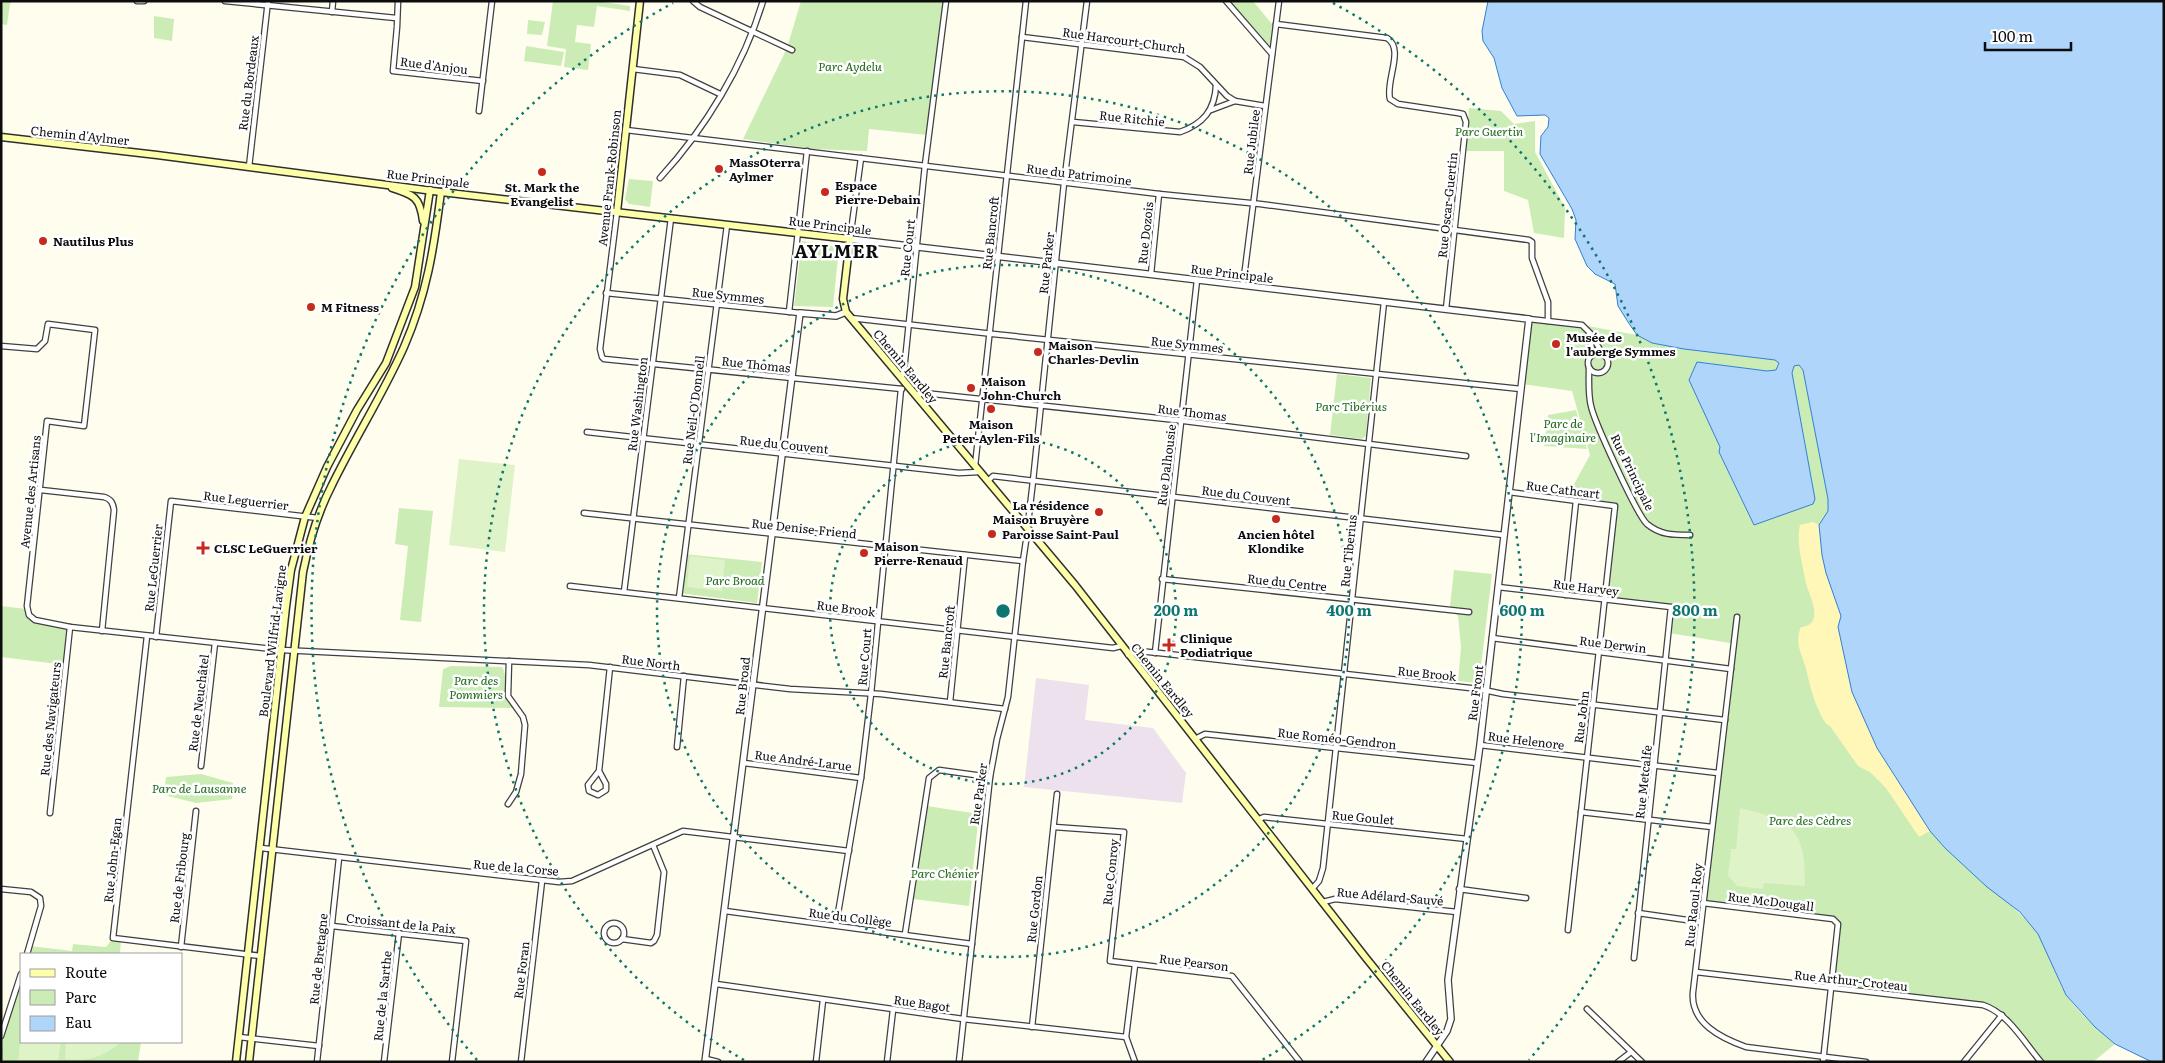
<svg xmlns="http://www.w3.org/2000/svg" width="2165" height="1063" viewBox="0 0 2165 1063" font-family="Literata,serif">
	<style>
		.industrial { fill: #ede1ed }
		.green { fill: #cbecb5 }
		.sand { fill: #fef7b7 }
		.pitch { fill: #def3c7 }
		.water { fill: #afd5fa; stroke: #3280d5 }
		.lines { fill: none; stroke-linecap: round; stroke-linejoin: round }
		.minor-casing { stroke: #404040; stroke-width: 7 }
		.tertiary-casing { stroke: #404040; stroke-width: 8 }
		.secondary-casing { stroke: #2f2f2f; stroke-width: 9 }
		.minor { stroke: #fff; stroke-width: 4.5 }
		.tertiary { stroke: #fff; stroke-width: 5.5 }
		.secondary { stroke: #feffa9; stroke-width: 6 }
		.ring { fill: none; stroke: #0f766e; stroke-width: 2.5; stroke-dasharray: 2.5 5 }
		.poi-dot { fill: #c62a1d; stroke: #fff; stroke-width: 2 }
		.labels { text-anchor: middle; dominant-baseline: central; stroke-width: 5; stroke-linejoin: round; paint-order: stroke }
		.street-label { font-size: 12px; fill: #0d0d0d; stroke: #fff }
		.park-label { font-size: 12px; font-style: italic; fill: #20691a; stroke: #fff }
		.poi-label { font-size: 12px; font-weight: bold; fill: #0d0d0d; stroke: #fff; text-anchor: start }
		.district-label { font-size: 18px; font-weight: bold; letter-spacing: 1px; fill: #0d0d0d; stroke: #fff }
		.centre { fill: #0f766e; stroke: #fff; stroke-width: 2.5 }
		.ring-label { font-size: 15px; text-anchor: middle; font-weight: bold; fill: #0f766e; stroke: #fff; stroke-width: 5; stroke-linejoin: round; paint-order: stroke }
	</style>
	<rect width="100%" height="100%" fill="#fffeee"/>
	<polygon class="industrial" points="1036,678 1089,685 1085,720 1153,728 1186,773 1182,803 1024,787"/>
	<g class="green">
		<polygon points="1,1 13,1 10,4 7,25 1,24"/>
		<polygon points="553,1 596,1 630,6 630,11 597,6 594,27 577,25 575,42 591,44 588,70 564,67 566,49 547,46"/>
		<polygon points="801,1 943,1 927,135 869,129 867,151 813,149 743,139 787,48"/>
		<polygon points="1226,1 1253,1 1276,29 1272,54"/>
		<polygon points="154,16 174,19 172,41 154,38"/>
		<polygon points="528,20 545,22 542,35 527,34"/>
		<polygon points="526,46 564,52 561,66 524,61"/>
		<polygon points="1469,108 1501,111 1514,124 1535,121 1535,152 1565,208 1564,238 1534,233 1528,200 1504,191 1504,151 1466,151"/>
		<polygon points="629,179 653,181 650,207 629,204 625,199"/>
		<polygon points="802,241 839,247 833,307 794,306"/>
		<path d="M1529 319 1582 325 1637 335 1652 343 1683 349 1775 360 1779 363 1776 370 1767 371 1697 362 1720 447 1719 452 1754 525 1815 499 1792 373 1794 366 1799 365 1803 370 1828 499V511L1819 525 1822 555 1841 622C1835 634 1844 656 1847 669 1858 717 1883 757 1909 798 1921 816 1931 835 1947 850 1976 877 2010 900 2036 931 2051 949 2054 977 2067 996 2080 1014 2098 1030 2115 1044L2093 1062H2041L2002 1015 1992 1008 1831 988 1836 921 1703 903 1736 644 1669 633 1671 608 1604 600 1615 506 1570 500 1572 488 1590 455 1572 391 1522 384Z"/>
		<polygon points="1337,374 1371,378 1366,436 1361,439 1330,435"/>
		<polygon points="1576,410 1587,449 1544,446 1548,415"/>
		<polygon points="399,508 433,511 421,622 400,620 408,546 395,544"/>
		<polygon points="684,554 762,562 757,603 679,593"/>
		<polygon points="1454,570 1492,574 1479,683 1458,681 1461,647 1458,616 1450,606"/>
		<polygon points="1,606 27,609 32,619 70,627 66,665 1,657"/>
		<path d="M451 666 502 667C510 678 498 690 513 708L439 707 443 669Z"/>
		<polygon points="201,774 233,783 232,799 196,803 164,795 166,777"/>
		<polygon points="927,806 979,814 969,906 913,899"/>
		<polygon points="113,938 121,939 120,954 27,954 30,946 72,951 73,944 106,947"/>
		<polygon points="21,974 21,1042 141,1042 138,1062 1,1062 3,1035"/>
	</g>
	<path class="sand" d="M1813 522 1819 525 1826 573 1841 616 1838 627 1852 692 1911 802 1930 831 1919 837 1886 788 1870 772 1858 766 1830 726 1826 724C1816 708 1811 691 1807 673 1804 657 1793 644 1801 627 1805 627 1811 625 1813 620 1818 608 1807 591 1805 579 1802 561 1796 542 1800 525Z"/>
	<g class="pitch">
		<polygon points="459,459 515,465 505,552 449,545"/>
		<polygon points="690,556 725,560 722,591 687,587"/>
		<path d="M1740 808C1755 811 1785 820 1794 832 1805 846 1805 870 1805 886L1764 883 1763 889 1737 886 1728 875 1731 849H1736Z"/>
		<polygon points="21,1032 21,1042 61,1042 58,1062 18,1062"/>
		<path d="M66 1042H121C104 1057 87 1062 65 1059Z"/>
	</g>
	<polygon class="water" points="1488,1 2164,1 2164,1062 2152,1062 2115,1044 2095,1027 2066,995 2038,934 2020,912 1987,887 1945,848 1930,831 1877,748 1852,692 1838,627 1841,616 1826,573 1822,555 1819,525 1828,511 1828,499 1803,370 1799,365 1794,366 1792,373 1815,499 1813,504 1754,525 1719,452 1720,447 1689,380 1697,362 1767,371 1776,370 1779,363 1775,360 1684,349 1652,343 1637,335 1628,322 1618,306 1615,284 1595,274 1587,266 1575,239 1576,220 1572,209 1540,154 1541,136 1548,127 1549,118 1545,115 1517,116 1502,88 1494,58 1483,41 1482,31"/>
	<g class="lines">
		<defs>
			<g id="minor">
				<polyline points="137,1 144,1"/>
				<polyline points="225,1 396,18"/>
				<polyline points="398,1 397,27 393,71 483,81"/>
				<polyline points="693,1 700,7 792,50"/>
				<polyline points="1226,1 1272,54"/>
				<polyline points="332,12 333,1"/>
				<path d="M1276 24 1387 38C1405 49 1385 81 1390 99L1398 104 1458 113 1463 114 1466 122 1446 309"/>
				<polyline points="1022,37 1184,57 1200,67 1227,96 1235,101 1265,106"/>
				<polyline points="633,69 680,75 720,94"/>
				<polyline points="1211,110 1235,101"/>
				<polyline points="479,111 492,1"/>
				<path d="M1073 122 1180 132C1203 124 1215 110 1216 85"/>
				<polyline points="626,130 1159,194 1260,204 1529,240 1532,242 1532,258 1548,302 1548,321"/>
				<polyline points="249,167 268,1"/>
				<path d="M660 178C705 129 744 65 763 1"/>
				<polyline points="617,212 600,349 602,357 604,359 902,389"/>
				<polyline points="850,239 861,158"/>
				<polyline points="1151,274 1159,194"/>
				<polyline points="1243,285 1279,1"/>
				<polyline points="606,293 800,313"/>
				<polyline points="789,312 807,151"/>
				<polyline points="851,318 993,334 1521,389"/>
				<polyline points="1529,319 1582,325 1591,334 1603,355"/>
				<polyline points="1589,334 1593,355"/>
				<polyline points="1,346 37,349 45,341 48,324 95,330 84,426 47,421 27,606 29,615 35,620 70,627 282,650 589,665 790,689 881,694 1005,709"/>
				<circle cx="1598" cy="363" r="10"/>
				<path d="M1589 368C1589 380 1588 395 1591 406 1594 421 1637 515 1647 524 1660 535 1673 535 1690 535"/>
				<polyline points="901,377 904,371 925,165 946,1"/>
				<polyline points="916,395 924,393 1176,420 1466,456"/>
				<polyline points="587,432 959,473 979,472"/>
				<polyline points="975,466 1026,1"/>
				<polyline points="988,481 993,476 1504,535"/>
				<path d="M41 490 104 497C111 499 113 503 114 510L102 631"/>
				<polyline points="1509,492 1615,506 1568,930"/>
				<polyline points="584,513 1023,561"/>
				<polyline points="1026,527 1029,515 1033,481 1064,183 1087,1"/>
				<polyline points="1162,579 1469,612"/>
				<polyline points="570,586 1113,648 1121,646"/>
				<polyline points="1498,587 1671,607 1634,958"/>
				<polyline points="624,592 671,218"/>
				<polyline points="1566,595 1576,501"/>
				<polyline points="679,598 727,225"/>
				<path d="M1737 617 1693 992C1690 1023 1721 1038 1746 1047L1866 1062"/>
				<polyline points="147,636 113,938 261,956"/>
				<polyline points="156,637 171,501 318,518"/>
				<polyline points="1492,638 1731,669"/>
				<polyline points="1155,653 1197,280"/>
				<polyline points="1128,655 1138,651 1159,653 1479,689 1503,694 1725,720"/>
				<polyline points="950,702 965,555"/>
				<polyline points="1195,739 1205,734 1477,763"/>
				<polyline points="1480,745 1718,773"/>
				<polyline points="677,747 684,676"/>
				<polyline points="744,763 861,778"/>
				<polyline points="201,766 215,643"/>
				<polyline points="599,771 606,784 606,790 598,795 589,791 588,785 599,771 610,667"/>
				<polyline points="508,804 516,792 521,774 525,725 523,717 508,696 509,661"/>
				<polyline points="1581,812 1712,827"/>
				<polyline points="50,813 70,627"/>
				<polyline points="1259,819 1264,817 1467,839"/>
				<polyline points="1054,827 1124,832 1110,961 1232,976 1300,1062"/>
				<polyline points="261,848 559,882 572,881 581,877 683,831 849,851"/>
				<polyline points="1,889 31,892 40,898 41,906 27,954"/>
				<polyline points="1312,889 1319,881 1323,868 1384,302"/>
				<polyline points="1459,889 1526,898"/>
				<polyline points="1323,902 1335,899 1457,912"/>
				<polyline points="1703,903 1833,919 1838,924 1823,1062"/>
				<polyline points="725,911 972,944"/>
				<polyline points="1638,913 1701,922"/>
				<circle cx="614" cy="933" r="10"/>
				<polyline points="836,925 861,778 871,694 901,389"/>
				<polyline points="332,926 466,941 452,1062"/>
				<polyline points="905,934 929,778 939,770 990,777"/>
				<polyline points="622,939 651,943 654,941 657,935 664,872 653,845"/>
				<polyline points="181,947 196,811"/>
				<path d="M1696 972 1983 1005C2008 1013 2024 1042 2041 1062"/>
				<polyline points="716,984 963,1019 1126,1037"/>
				<polyline points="1587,1009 1642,1062"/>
				<polyline points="1032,1027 1057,794"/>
				<polyline points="1,1036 21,974"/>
				<polyline points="239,1037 319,1046"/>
				<polyline points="706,1059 718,1062"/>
				<polyline points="317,1062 339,858"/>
				<polyline points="384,1062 399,933"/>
				<polyline points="521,1062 542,881"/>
				<polyline points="816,1062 823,1000"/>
				<polyline points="887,1062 893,1010"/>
				<polyline points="959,1062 990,777 997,739 1008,697 1023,561 1026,541 1030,532"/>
				<polyline points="1135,1062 1126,1037 1135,965"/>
				<polyline points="1618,1062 1631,1052"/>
				<polyline points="1964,1062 2002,1015"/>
			</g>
			<g id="tertiary">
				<polyline points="850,239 1529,319 1480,745 1448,980 1451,1019 1447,1031 1426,1062"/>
				<polyline points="705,1062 800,313 836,316 846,312"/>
			</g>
			<g id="secondary">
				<polyline points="1,137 157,155 441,192 850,239 843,299 846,312 1075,585 1366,958 1450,1062"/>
				<path d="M392 188C414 195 420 197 423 221"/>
				<polyline points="617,212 640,1"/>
				<polyline points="236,1062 286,607 291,570 305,517 327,467 357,410 386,363 415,287 430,190"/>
				<path d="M249 1062 303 572C309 542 318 512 332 485 355 438 383 394 404 347 427 294 434 248 441 192"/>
			</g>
		</defs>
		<use href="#minor" class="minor-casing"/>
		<use href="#tertiary" class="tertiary-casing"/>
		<use href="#secondary" class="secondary-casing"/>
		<use href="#minor" class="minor"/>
		<use href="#tertiary" class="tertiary"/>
		<use href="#secondary" class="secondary"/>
	</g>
	<g class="ring">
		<circle cx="1003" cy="611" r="173"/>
		<circle cx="1003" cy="611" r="346"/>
		<path d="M744 1060A519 519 0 1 1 1262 1060"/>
		<path d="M477 1060A692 692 0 0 1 673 3M1333 3A692 692 0 0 1 1529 1060"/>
	</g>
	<g class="poi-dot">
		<circle cx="719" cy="169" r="5"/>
		<circle cx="542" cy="172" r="5"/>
		<circle cx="825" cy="192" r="5"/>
		<circle cx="43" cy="241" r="5"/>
		<circle cx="311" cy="307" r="5"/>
		<circle cx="1556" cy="344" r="5"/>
		<circle cx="1038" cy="352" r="5"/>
		<circle cx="971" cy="388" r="5"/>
		<circle cx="991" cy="409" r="5"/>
		<circle cx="1099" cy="512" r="5"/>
		<circle cx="1276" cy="519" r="5"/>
		<circle cx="992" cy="534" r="5"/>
		<path d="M200.5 540.5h5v5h5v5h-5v5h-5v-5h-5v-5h5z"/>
		<circle cx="864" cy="553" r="5"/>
		<path d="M1166.5 637.5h5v5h5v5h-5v5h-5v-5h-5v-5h5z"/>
	</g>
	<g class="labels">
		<g class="street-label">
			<text transform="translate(1124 40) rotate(8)">Rue Harcourt-Church</text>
			<text transform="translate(434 65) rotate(7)">Rue d'Anjou</text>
			<text transform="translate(248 83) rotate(-83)">Rue du Bordeaux</text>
			<text transform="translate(1132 118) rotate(6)">Rue Ritchie</text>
			<text transform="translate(80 135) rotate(6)">Chemin d'Aylmer</text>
			<text transform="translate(1251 142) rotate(-83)">Rue Jubilee</text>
			<text transform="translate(1079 174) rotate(7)">Rue du Patrimoine</text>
			<text transform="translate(428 178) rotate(7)">Rue Principale</text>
			<text transform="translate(609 178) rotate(-84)">Avenue Frank-Robinson</text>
			<text transform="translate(1447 205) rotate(-84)">Rue Oscar-Guertin</text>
			<text transform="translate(830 225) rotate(7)">Rue Principale</text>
			<text transform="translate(990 233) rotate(-84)">Rue Bancroft</text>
			<text transform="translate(1145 233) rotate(-84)">Rue Dozois</text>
			<text transform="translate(907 248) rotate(-84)">Rue Court</text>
			<text transform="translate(1046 263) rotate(-84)">Rue Parker</text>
			<text transform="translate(1232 273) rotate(7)">Rue Principale</text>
			<text transform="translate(728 295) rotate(6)">Rue Symmes</text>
			<text transform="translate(1187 344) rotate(6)">Rue Symmes</text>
			<text transform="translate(756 364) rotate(6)">Rue Thomas</text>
			<text transform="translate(906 366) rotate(50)">Chemin Eardley</text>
			<text transform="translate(637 404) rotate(-83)">Rue Washington</text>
			<text transform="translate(693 410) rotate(-83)">Rue Neil-O'Donnell</text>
			<text transform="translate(1192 412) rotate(7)">Rue Thomas</text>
			<text transform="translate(784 444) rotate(6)">Rue du Couvent</text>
			<text transform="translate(1166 465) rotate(-83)">Rue Dalhousie</text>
			<text transform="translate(1633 472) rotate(64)">Rue Principale</text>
			<text transform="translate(1563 489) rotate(7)">Rue Cathcart</text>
			<text transform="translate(30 492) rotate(-84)">Avenue des Artisans</text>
			<text transform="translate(1246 495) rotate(7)">Rue du Couvent</text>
			<text transform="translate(246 500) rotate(7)">Rue Leguerrier</text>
			<text transform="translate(804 528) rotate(6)">Rue Denise-Friend</text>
			<text transform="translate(1348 551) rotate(-84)">Rue Tiberius</text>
			<text transform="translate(153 568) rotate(-84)">Rue LeGuerrier</text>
			<text transform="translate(1287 582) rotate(6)">Rue du Centre</text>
			<text transform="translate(1586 587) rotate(7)">Rue Harvey</text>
			<text transform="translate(846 608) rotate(7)">Rue Brook</text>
			<text transform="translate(272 641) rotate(-83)">Boulevard Wilfrid-Lavigne</text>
			<text transform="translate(946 642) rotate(-84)">Rue Bancroft</text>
			<text transform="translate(1613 644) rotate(7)">Rue Derwin</text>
			<text transform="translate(864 657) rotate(-85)">Rue Court</text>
			<text transform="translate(651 662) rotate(7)">Rue North</text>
			<text transform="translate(1427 673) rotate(6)">Rue Brook</text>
			<text transform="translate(1163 680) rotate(51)">Chemin Eardley</text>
			<text transform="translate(742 686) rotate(-84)">Rue Broad</text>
			<text transform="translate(1475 693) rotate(-83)">Rue Front</text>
			<text transform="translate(198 703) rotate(-83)">Rue de Neuchâtel</text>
			<text transform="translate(1581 717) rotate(-83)">Rue John</text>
			<text transform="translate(50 719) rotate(-84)">Rue des Navigateurs</text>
			<text transform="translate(1337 738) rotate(6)">Rue Roméo-Gendron</text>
			<text transform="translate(1526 740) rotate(7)">Rue Helenore</text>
			<text transform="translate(803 760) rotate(7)">Rue André-Larue</text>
			<text transform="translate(1643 782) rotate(-84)">Rue Metcalfe</text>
			<text transform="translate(978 794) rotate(-82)">Rue Parker</text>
			<text transform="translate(1363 817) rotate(5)">Rue Goulet</text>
			<text transform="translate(112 860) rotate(-84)">Rue John-Egan</text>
			<text transform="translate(516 867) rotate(5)">Rue de la Corse</text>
			<text transform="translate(1110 872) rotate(-84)">Rue Conroy</text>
			<text transform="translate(179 878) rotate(-83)">Rue de Fribourg</text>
			<text transform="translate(1390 896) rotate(5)">Rue Adélard-Sauvé</text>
			<text transform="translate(1771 901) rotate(7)">Rue McDougall</text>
			<text transform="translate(1693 905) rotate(-84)">Rue Raoul-Roy</text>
			<text transform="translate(1034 909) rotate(-84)">Rue Gordon</text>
			<text transform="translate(850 917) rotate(7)">Rue du Collège</text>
			<text transform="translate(401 923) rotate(6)">Croissant de la Paix</text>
			<text transform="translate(318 959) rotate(-84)">Rue de Bretagne</text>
			<text transform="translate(1194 962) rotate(7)">Rue Pearson</text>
			<text transform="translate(521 970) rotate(-83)">Rue Foran</text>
			<text transform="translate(1851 980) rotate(6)">Rue Arthur-Croteau</text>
			<text transform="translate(382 996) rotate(-84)">Rue de la Sarthe</text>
			<text transform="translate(1413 998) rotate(51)">Chemin Eardley</text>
			<text transform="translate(922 1003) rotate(8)">Rue Bagot</text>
		</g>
		<g class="park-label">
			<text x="850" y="66">Parc Aydelu</text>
			<text x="1489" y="131">Parc Guertin</text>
			<text x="1351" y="406">Parc Tibérius</text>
			<text x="1563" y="423">Parc de<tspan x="1563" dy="14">l'Imaginaire</tspan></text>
			<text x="735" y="580">Parc Broad</text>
			<text x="476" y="680">Parc des<tspan x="476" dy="14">Pommiers</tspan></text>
			<text x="199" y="788">Parc de Lausanne</text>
			<text x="1810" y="820">Parc des Cèdres</text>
			<text x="945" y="873">Parc Chénier</text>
		</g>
		<g class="poi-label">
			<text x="729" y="162">MassOterra<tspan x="729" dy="14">Aylmer</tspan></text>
			<text x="835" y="185">Espace<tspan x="835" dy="14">Pierre-Debain</tspan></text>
			<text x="542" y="187" text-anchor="middle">St. Mark the<tspan x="542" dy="14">Evangelist</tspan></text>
			<text x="53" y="241">Nautilus Plus</text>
			<text x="321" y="307">M Fitness</text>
			<text x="1566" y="337">Musée de<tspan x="1566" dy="14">l'auberge Symmes</tspan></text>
			<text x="1048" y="345">Maison<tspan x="1048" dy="14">Charles-Devlin</tspan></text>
			<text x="981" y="381">Maison<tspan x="981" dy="14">John-Church</tspan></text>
			<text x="991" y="424" text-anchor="middle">Maison<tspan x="991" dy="14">Peter-Aylen-Fils</tspan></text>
			<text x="1089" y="505" text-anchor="end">La résidence<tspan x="1089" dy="14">Maison Bruyère</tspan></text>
			<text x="1002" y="534">Paroisse Saint-Paul</text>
			<text x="1276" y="534" text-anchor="middle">Ancien hôtel<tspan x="1276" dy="14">Klondike</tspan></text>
			<text x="874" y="546">Maison<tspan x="874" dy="14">Pierre-Renaud</tspan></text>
			<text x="214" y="548">CLSC LeGuerrier</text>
			<text x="1180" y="638">Clinique<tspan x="1180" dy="14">Podiatrique</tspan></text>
		</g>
		<g class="district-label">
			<text x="837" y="250">AYLMER</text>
		</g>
	</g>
	<circle cx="1003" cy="611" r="8" class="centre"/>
	<g class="ring-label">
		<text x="1176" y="616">200 m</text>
		<text x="1349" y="616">400 m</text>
		<text x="1522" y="616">600 m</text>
		<text x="1695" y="616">800 m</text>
	</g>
	<rect width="2165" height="1063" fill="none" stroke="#0d0d0d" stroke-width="5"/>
	<rect x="20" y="953" width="162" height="90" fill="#ffffff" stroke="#9e9e9e"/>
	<rect x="30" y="969" width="25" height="8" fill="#feffa9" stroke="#9e9e9e"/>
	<text x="65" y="978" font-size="15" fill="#0d0d0d">Route</text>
	<rect x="30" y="990" width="25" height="15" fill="#cbecb5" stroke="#9e9e9e"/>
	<text x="65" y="1003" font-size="15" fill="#0d0d0d">Parc</text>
	<rect x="30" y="1016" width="25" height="15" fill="#afd5fa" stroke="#9e9e9e"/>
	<text x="65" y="1028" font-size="15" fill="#0d0d0d">Eau</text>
	<path d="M1985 42v8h86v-8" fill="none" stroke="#0d0d0d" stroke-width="2.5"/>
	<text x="1992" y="42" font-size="15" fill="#0d0d0d" stroke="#ffffff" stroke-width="4" paint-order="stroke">100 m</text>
</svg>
